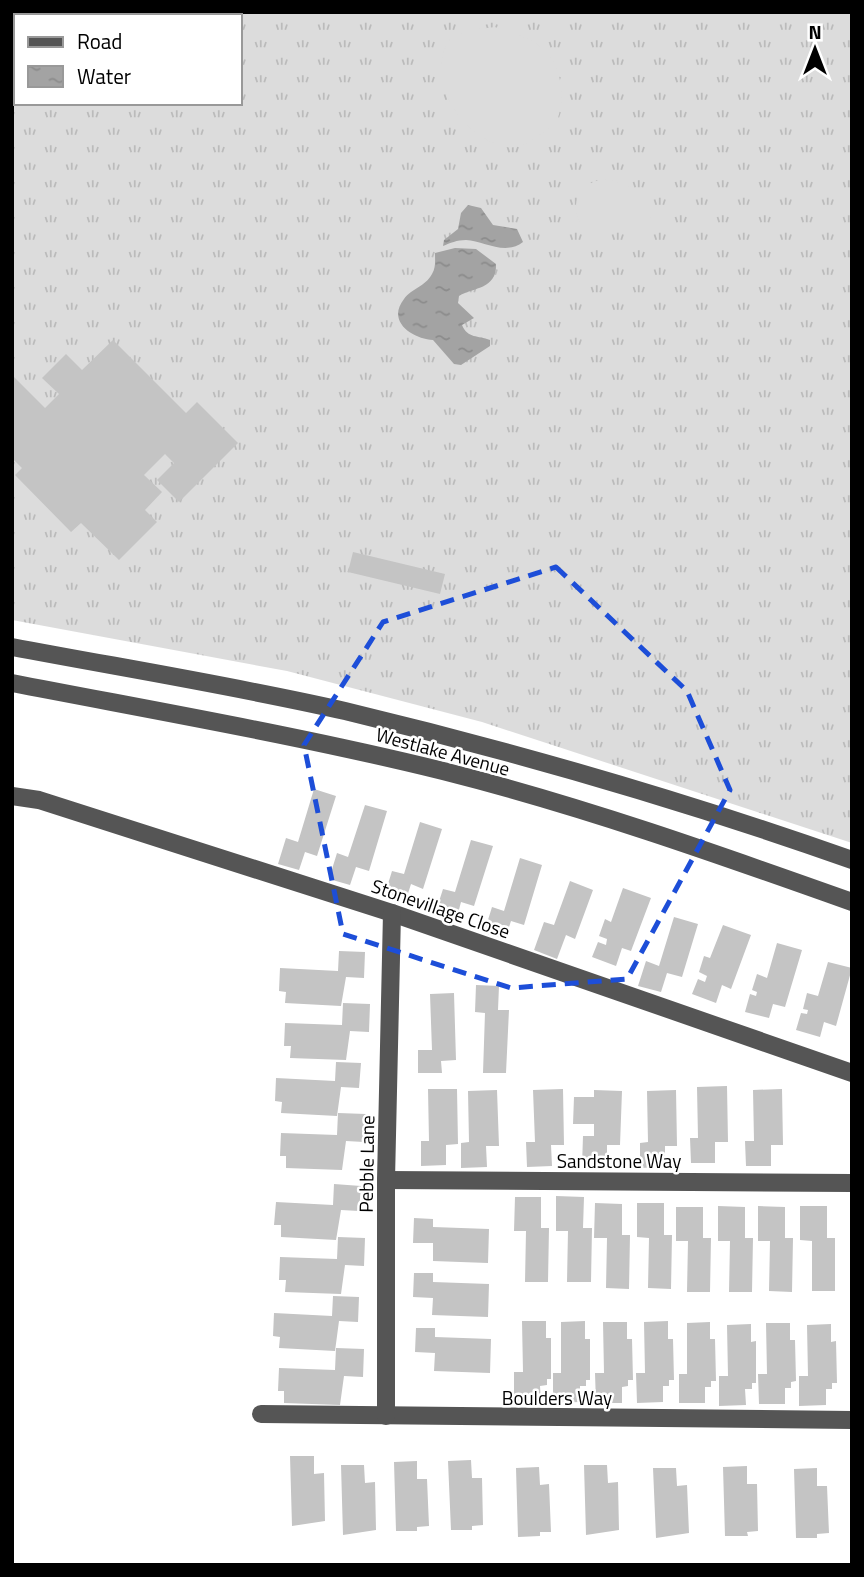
<svg xmlns="http://www.w3.org/2000/svg" width="864" height="1577" viewBox="0 0 864 1577" font-family="'Titillium Web',sans-serif">
	<style>
		.grass { fill: url(#grass-tufts); fill-rule: evenodd }
		.pitch { fill: #dcdcdc }
		.water { fill: url(#water-ripples) }
		.building { fill: #c4c4c4 }
		.lines { fill: none; stroke-linecap: round; stroke-linejoin: round }
		.minor { stroke: #555; stroke-width: 18 }
		.marked { fill: none; stroke: #1d4ed8; stroke-width: 5; stroke-dasharray: 14 9; stroke-linejoin: round }
		.labels { text-anchor: middle; dominant-baseline: central; stroke-width: 5; stroke-linejoin: round; paint-order: stroke }
		.street-label { font-size: 19px; fill: #000; stroke: #fff }
	</style>
	<defs>
		<pattern id="grass-tufts" width="24" height="20" patternUnits="userSpaceOnUse" patternTransform="scale(1.75)"><rect width="24" height="20" fill="#dcdcdc"/><path d="M3 7l-1-3M5 7V3M7 7l1-3M15 17l-1-3M17 17v-4M19 17l1-3" fill="none" stroke="#bbb"/></pattern>
		<pattern id="water-ripples" width="26" height="14" patternUnits="userSpaceOnUse" patternTransform="scale(1.75)"><rect width="26" height="14" fill="#a3a3a3"/><path d="M2 4q2-2 4 0t4 0M15 11q2-2 4 0t4 0" fill="none" stroke="#8b8b8b"/></pattern>
	</defs>
	<rect width="100%" height="100%" fill="#fff"/>
	<path class="grass" d="M12 12H852V843L482 722 287 671 12 620ZM16 16H240V103H16Z"/>
	<g class="pitch">
		<path d="M495 27C507 32 521 35 532 41 561 57 567 92 557 121 546 131 522 151 506 147 462 138 423 79 450 39L470 30Z"/>
		<path d="M604 179C634 185 641 189 651 219L647 225 628 229 580 223C569 203 581 182 604 179Z"/>
	</g>
	<g class="water">
		<path d="M468 205 481 208 493 225 517 229 523 242C505 256 484 241 466 240 457 240 450 243 443 246L444 240 458 229 461 213Z"/>
		<path d="M455 248 476 249 496 264C497 289 475 287 459 296L458 303 474 318 462 325C468 339 478 335 490 340V346L461 365 454 364 433 340C413 339 386 322 404 299 412 288 425 287 432 274 436 267 435 261 435 253Z"/>
	</g>
	<g class="building">
		<polygon points="113,340 186,413 197,402 238,443 179,502 157,480 174,463 165,454 144,475 162,492 145,510 157,522 119,560 81,523 71,532 15,475 22,468 12,458 12,375 45,408 59,394 42,378 66,354 82,370"/>
		<polygon points="353,552 445,574 440,594 348,572"/>
		<polygon points="314,789 336,796 317,856 305,852 299,870 278,864 286,838 298,842"/>
		<polygon points="365,805 387,811 369,871 356,867 350,885 329,879 337,853 348,857"/>
		<polygon points="420,822 442,829 423,889 411,884 405,903 384,897 392,871 404,874"/>
		<polygon points="471,840 493,846 474,906 461,902 456,921 435,914 443,889 455,892"/>
		<polygon points="520,858 542,865 524,925 511,921 505,939 484,933 492,907 504,911"/>
		<polygon points="570,881 593,890 575,939 566,935 557,959 534,950 544,922 554,925"/>
		<polygon points="623,888 651,898 631,951 622,948 616,966 592,957 598,942 606,945 607,939 599,936 605,919 611,922"/>
		<polygon points="674,917 698,924 682,977 667,973 661,992 638,986 646,961 659,966"/>
		<polygon points="723,925 751,935 731,989 722,985 716,1003 692,994 698,979 705,982 707,976 699,972 704,956 710,958"/>
		<polygon points="777,943 802,950 785,1007 773,1004 769,1018 745,1012 750,994 756,996 757,992 752,990 757,974 767,978"/>
		<polygon points="339,951 365,952 364,978 346,977 341,1006 285,1003 286,992 279,991 280,968 338,971"/>
		<polygon points="828,962 852,968 836,1026 824,1022 820,1037 796,1030 801,1013 807,1014 808,1010 803,1009 807,993 818,996"/>
		<polygon points="476,985 499,986 498,1010 509,1010 506,1073 483,1073 485,1013 475,1012"/>
		<polygon points="454,993 456,1060 441,1061 442,1073 418,1073 418,1050 432,1050 430,994"/>
		<polygon points="343,1003 370,1004 369,1032 350,1031 346,1060 290,1058 291,1046 284,1046 285,1023 342,1025"/>
		<polygon points="336,1062 361,1063 359,1088 341,1087 337,1116 281,1113 282,1102 275,1101 276,1078 335,1081"/>
		<polygon points="727,1086 728,1142 715,1142 715,1163 691,1163 690,1138 698,1138 697,1087"/>
		<polygon points="428,1089 457,1089 458,1144 446,1145 446,1165 421,1166 421,1141 429,1141"/>
		<polygon points="563,1089 564,1145 551,1145 552,1166 527,1167 526,1142 535,1142 533,1090"/>
		<polygon points="782,1089 783,1145 771,1145 771,1166 746,1166 745,1141 754,1141 753,1090"/>
		<polygon points="497,1090 499,1146 486,1146 487,1167 461,1168 461,1143 469,1142 468,1091"/>
		<polygon points="594,1090 622,1091 620,1145 607,1145 607,1166 582,1166 583,1136 594,1136 594,1124 573,1124 574,1097 594,1097"/>
		<polygon points="676,1090 677,1146 665,1146 665,1167 640,1168 640,1143 648,1142 647,1091"/>
		<polygon points="338,1113 366,1114 364,1142 346,1141 342,1170 286,1168 286,1156 280,1156 281,1133 337,1135"/>
		<polygon points="334,1184 361,1186 359,1211 341,1210 336,1240 281,1237 281,1225 274,1225 276,1202 333,1205"/>
		<polygon points="556,1196 584,1197 583,1228 592,1228 591,1282 567,1282 568,1231 556,1231"/>
		<polygon points="515,1197 541,1197 541,1228 549,1228 548,1282 525,1282 526,1231 514,1231"/>
		<polygon points="595,1203 622,1204 622,1235 630,1235 629,1289 606,1288 607,1238 594,1238"/>
		<polygon points="637,1203 664,1203 664,1235 672,1235 671,1289 648,1288 649,1238 637,1237"/>
		<polygon points="718,1206 745,1207 745,1238 753,1238 752,1292 729,1292 730,1241 718,1241"/>
		<polygon points="758,1206 785,1207 785,1238 793,1238 792,1292 769,1291 770,1241 758,1241"/>
		<polygon points="800,1206 827,1206 827,1238 835,1238 835,1291 812,1291 812,1241 800,1240"/>
		<polygon points="676,1207 703,1207 703,1238 711,1238 710,1292 687,1292 688,1241 676,1241"/>
		<polygon points="414,1218 433,1219 433,1227 489,1229 488,1263 433,1261 433,1243 413,1243"/>
		<polygon points="338,1237 365,1238 364,1266 345,1265 341,1294 285,1292 286,1280 279,1280 280,1257 337,1259"/>
		<polygon points="414,1273 433,1273 433,1282 489,1284 488,1317 432,1315 433,1298 413,1297"/>
		<polygon points="333,1296 359,1297 358,1322 339,1321 335,1351 279,1348 280,1337 273,1336 274,1313 332,1316"/>
		<polygon points="522,1321 546,1321 546,1338 551,1338 551,1379 547,1379 547,1385 540,1386 541,1402 514,1402 514,1372 523,1372"/>
		<polygon points="585,1321 585,1339 590,1339 590,1380 586,1380 586,1386 580,1386 580,1402 553,1403 553,1373 561,1373 561,1322"/>
		<polygon points="668,1321 668,1339 673,1339 674,1380 669,1380 669,1386 663,1386 663,1402 637,1403 636,1373 645,1373 644,1322"/>
		<polygon points="603,1322 627,1322 627,1339 632,1339 633,1380 628,1380 628,1386 622,1387 622,1403 596,1403 595,1373 604,1373"/>
		<polygon points="710,1322 710,1339 715,1339 716,1381 711,1381 711,1387 705,1387 705,1403 679,1403 679,1374 687,1374 687,1323"/>
		<polygon points="766,1323 790,1323 790,1340 795,1340 796,1381 791,1382 791,1388 785,1388 785,1404 759,1404 758,1374 767,1374"/>
		<polygon points="751,1324 751,1342 756,1341 756,1383 752,1383 752,1389 745,1389 746,1405 719,1406 719,1376 728,1376 727,1325"/>
		<polygon points="831,1324 831,1342 836,1341 837,1383 832,1383 832,1389 826,1389 826,1405 799,1406 799,1376 808,1376 807,1325"/>
		<polygon points="416,1328 435,1328 435,1337 491,1339 490,1373 434,1371 435,1353 415,1352"/>
		<polygon points="336,1348 364,1349 363,1377 344,1376 340,1405 284,1403 284,1391 278,1391 279,1368 335,1370"/>
		<polygon points="290,1456 314,1456 314,1474 324,1473 325,1521 292,1526"/>
		<polygon points="471,1460 472,1478 482,1478 483,1525 472,1526 472,1530 451,1530 448,1461"/>
		<polygon points="417,1461 417,1479 427,1479 429,1526 417,1527 417,1531 396,1531 394,1462"/>
		<polygon points="341,1465 364,1465 365,1483 375,1482 376,1530 343,1535"/>
		<polygon points="584,1465 607,1465 608,1483 618,1482 619,1530 586,1535"/>
		<polygon points="747,1466 747,1484 757,1484 758,1531 747,1532 748,1536 725,1536 723,1467"/>
		<polygon points="539,1467 540,1485 549,1484 551,1532 540,1532 540,1536 518,1537 516,1468"/>
		<polygon points="653,1468 676,1468 677,1486 687,1485 689,1533 656,1538"/>
		<polygon points="817,1468 817,1486 827,1486 829,1533 817,1534 817,1538 796,1538 794,1469"/>
	</g>
	<g class="lines">
		<g class="minor">
			<path d="M12 647C123 668 235 686 345 711 516 752 685 801 852 860"/>
			<path d="M12 683C156 711 301 736 443 771 582 806 717 854 852 902"/>
			<polyline points="12,796 39,800 392,913 852,1073"/>
			<polyline points="386,1180 852,1183"/>
			<polyline points="261,1414 852,1420"/>
			<polyline points="386,1416 386,1180 392,913"/>
		</g>
	</g>
	<path class="marked" d="M556 567 687 691 730 790 627 979 511 988 343 934 304 745 383 622Z"/>
	<g class="labels">
		<g class="street-label">
			<text transform="translate(443 751) rotate(15)">Westlake Avenue</text>
			<text transform="translate(441 908) rotate(19)">Stonevillage Close</text>
			<text x="619" y="1160">Sandstone Way</text>
			<text transform="translate(366 1164) rotate(-89)">Pebble Lane</text>
			<text x="557" y="1397">Boulders Way</text>
		</g>
	</g>
	<rect width="864" height="1577" fill="none" stroke="#000000" stroke-width="28"/>
	<rect x="14" y="14" width="228" height="91" fill="#ffffff" stroke="#999999" stroke-width="2"/>
	<rect x="28" y="37" width="35" height="10" fill="#555555" stroke="#999999" stroke-width="2"/>
	<text x="77" y="49" font-size="21" fill="#000000">Road</text>
	<rect x="28" y="66" width="35" height="21" fill="url(#water-ripples)" stroke="#999999" stroke-width="2"/>
	<text x="77" y="84" font-size="21" fill="#000000">Water</text>
	<g transform="translate(815 49)" stroke="#ffffff" stroke-width="5" paint-order="stroke">
	<path d="M0-5L12 26L0 18L-12 26Z" fill="#000000"/>
	<text y="-10" font-size="19" font-weight="bold" text-anchor="middle" fill="#000000">N</text>
	</g>
</svg>
